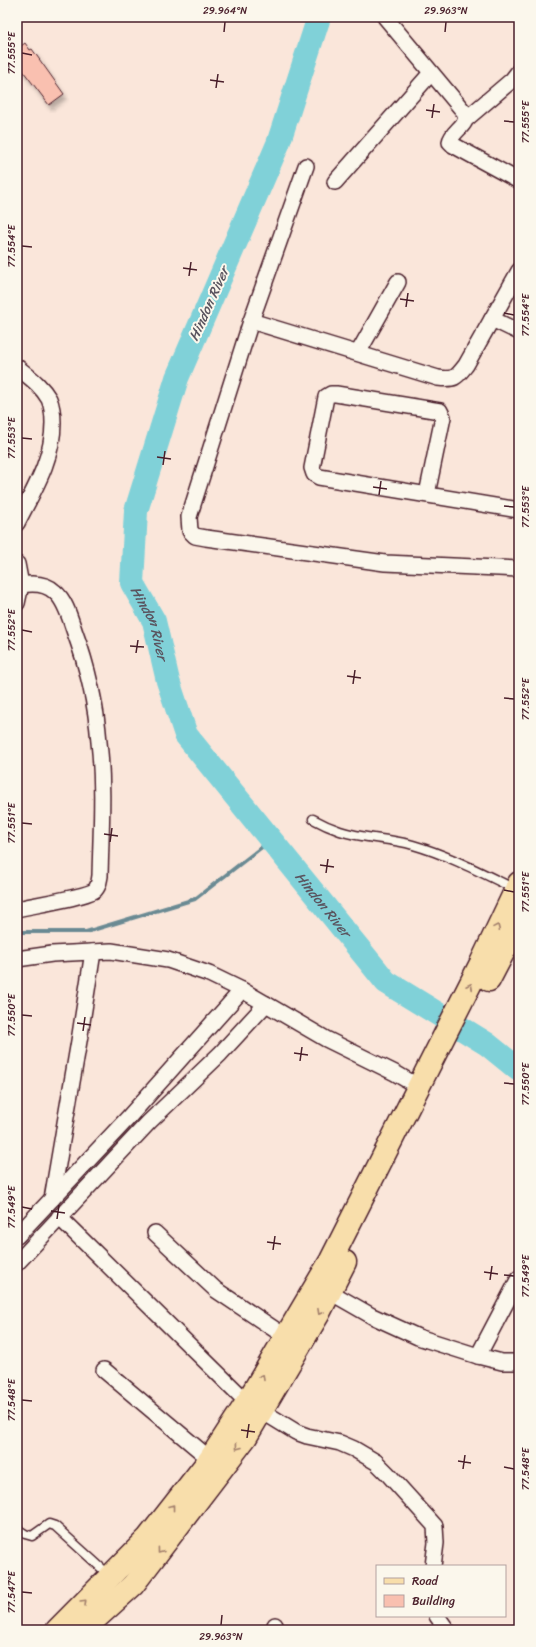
<svg xmlns="http://www.w3.org/2000/svg" width="536" height="1647" viewBox="0 0 536 1647" font-family="Sriracha,sans-serif">
	<style>
		.lines { fill: none; stroke-linecap: round; stroke-linejoin: round }
		.stream { stroke: #6a8a93; stroke-width: 4 }
		.river { stroke: #80d1d8; stroke-width: 24 }
		.building { fill: #f9c0b0; stroke: #4a1f2b; filter: url(#shadow) }
		.lane-casing { stroke: #4a1f2b; stroke-width: 11 }
		.street-casing { stroke: #4a1f2b; stroke-width: 18 }
		.primary-casing { stroke: #4a1f2b; stroke-width: 25 }
		.lane { stroke: #fbf7ec; stroke-width: 8 }
		.street { stroke: #fbf7ec; stroke-width: 15 }
		.primary { stroke: #f8deab; stroke-width: 22 }
		.oneway { stroke: #a17e6b }
		.ticks { fill: none; stroke: #4a1f2b; stroke-width: 1.5 }
		.labels { text-anchor: middle; dominant-baseline: central; stroke-width: 4; stroke-linejoin: round; paint-order: stroke }
		.water-label { font-size: 14px; font-style: italic; fill: #5a545f; stroke: #fbf7ec }
		.neatline { fill: none; stroke: #4a1f2b; stroke-width: 1.5 }
		.ticks-label { font-size: 10px; text-anchor: middle; fill: #4a1f2b }
	</style>
	<defs>
		<filter id="shadow"><feDropShadow dx="2.5" dy="4.5" stdDeviation="2" flood-color="#0004"/></filter>
	</defs>
	<rect width="100%" height="100%" fill="#fae6da"/>
	<filter id="ink" filterUnits="userSpaceOnUse"><feTurbulence type="fractalNoise" baseFrequency=".025" numOctaves="2"/><feDisplacementMap in="SourceGraphic" scale="8" xChannelSelector="R" yChannelSelector="G"/><feConvolveMatrix kernelMatrix="1 2 1 2 8 2 1 2 1" color-interpolation-filters="sRGB"/></filter>
	<g filter="url(#ink)">
		<g class="lines">
			<polyline class="stream" points="17,932 86,932 195,899 271,840"/>
			<path class="river" id="s1" d="M319 17 278 144 177 378 136 511 132 583 154 621 168 681 186 735 386 982 487 1044 519 1070"/>
		</g>
		<polygon class="building" points="25,43 30,50 32,49 64,94 49,105 17,63 17,49"/>
		<g class="lines">
			<defs>
				<g id="lane">
					<path d="M313 819C322 824 331 828 340 831 364 839 389 838 413 845 448 855 482 873 515 889"/>
					<polyline points="17,1529 25,1534 32,1536 49,1524 55,1526 109,1575"/>
				</g>
				<g id="street">
					<path d="M385 17 465 113C469 126 452 130 450 142L453 145 519 181"/>
					<polyline points="465,120 512,80 519,71"/>
					<polyline points="306,166 251,321 189,517 190,531 195,536 206,538 385,563 519,569"/>
					<polyline points="335,182 431,73"/>
					<polyline points="492,319 519,332"/>
					<path d="M251 321 438 378C455 380 456 378 466 365L519 271"/>
					<polyline points="358,353 398,282"/>
					<path d="M17 367C29 377 41 385 49 399 52 406 53 416 53 423 53 460 33 491 17 523"/>
					<polyline points="427,494 442,422 443,417 440,411 336,394 331,394 326,397 312,468 314,474 319,477 519,510"/>
					<polyline points="17,564 21,585 17,603"/>
					<path d="M17 909C29 906 89 896 95 890 99 886 99 881 100 876 101 831 104 786 99 742 96 704 87 665 74 630 70 618 65 600 55 592 46 583 33 583 21 585"/>
					<polyline points="17,959 52,954 111,951 168,960 209,974 242,990 326,1039 395,1073 419,1087"/>
					<polyline points="52,1199 79,1041 93,952"/>
					<polyline points="59,1217 247,1402 296,1432 307,1436 340,1443 354,1449 376,1462 387,1473 435,1526 436,1543 433,1566"/>
					<polyline points="155,1233 216,1290 286,1337"/>
					<polyline points="17,1236 127,1119 242,990"/>
					<polyline points="17,1263 149,1122 220,1054 266,1004"/>
					<polyline points="330,1292 372,1316 418,1337 478,1356 502,1362 519,1362"/>
					<polyline points="478,1356 519,1278"/>
					<polyline points="104,1370 210,1459"/>
					<polyline points="437,1616 447,1630"/>
					<polyline points="275,1625 275,1630"/>
				</g>
				<g id="primary">
					<polyline points="489,980 519,922"/>
					<polyline points="57,1630 148,1538 210,1459 247,1402 331,1260 481,963 519,883"/>
					<polyline points="83,1630 133,1585 246,1437 318,1315 345,1262"/>
				</g>
			</defs>
			<use href="#lane" class="lane-casing"/>
			<use href="#street" class="street-casing"/>
			<use href="#primary" class="primary-casing"/>
			<use href="#lane" class="lane"/>
			<use href="#street" class="street"/>
			<use href="#primary" class="primary"/>
		</g>
		<defs><path id="oneway-chevron" d="M-2-3.5L2.5 0L-2 3.5" fill="none" stroke-width="1.6" stroke-linecap="round" stroke-linejoin="round"/></defs>
		<g class="oneway">
			<use href="#oneway-chevron" transform="translate(497 927) rotate(-66)"/>
			<use href="#oneway-chevron" transform="translate(470 986) rotate(-63)"/>
			<use href="#oneway-chevron" transform="translate(320 1312) rotate(119)"/>
			<use href="#oneway-chevron" transform="translate(262 1377) rotate(-59)"/>
			<use href="#oneway-chevron" transform="translate(238 1447) rotate(127)"/>
			<use href="#oneway-chevron" transform="translate(172 1507) rotate(-52)"/>
			<use href="#oneway-chevron" transform="translate(160 1551) rotate(127)"/>
			<use href="#oneway-chevron" transform="translate(84 1602) rotate(-45)"/>
		</g>
	</g>
	<path class="ticks" d="M224 32 225 22M445 32 446 22M22 53 32 55M210 80 224 82M216 88 218 74M426 110 440 112M432 118 434 104M504 121 514 122M22 246 32 247M183 268 197 270M189 276 191 262M400 299 414 301M406 307 408 293M504 313 514 315M22 438 32 439M157 457 171 459M163 465 165 451M373 487 387 489M379 495 381 481M504 506 514 507M22 630 32 632M130 646 144 647M136 653 138 640M347 676 361 678M353 684 355 670M504 698 514 699M22 823 32 824M104 834 118 836M110 842 112 828M320 865 334 867M326 873 328 859M504 890 514 892M22 1015 32 1016M77 1023 91 1025M83 1031 85 1017M294 1053 308 1055M300 1061 302 1047M504 1083 514 1084M22 1207 32 1209M51 1211 65 1213M57 1219 59 1205M267 1242 281 1244M273 1250 275 1236M484 1272 498 1274M504 1275 514 1276M490 1280 492 1266M22 1400 32 1401M241 1430 255 1432M247 1438 249 1424M458 1461 471 1463M504 1467 514 1469M463 1469 465 1455M22 1592 32 1593M221 1625 222 1615"/>
	<g class="labels">
		<g class="water-label">
			<text transform="translate(209 304) rotate(-66)">Hindon River</text>
			<text stroke="none"><textPath href="#s1" startOffset="644">Hindon River</textPath></text>
			<text stroke="none"><textPath href="#s1" startOffset="980">Hindon River</textPath></text>
		</g>
	</g>
	<rect width="536" height="1647" fill="none" stroke="#fbf7ec" stroke-width="44"/>
	<rect x="376" y="1565" width="130" height="52" fill="#fbf7ec" stroke="#b4a19f"/>
	<rect x="384" y="1578" width="20" height="6" fill="#f8deab" stroke="#b4a19f"/>
	<text x="412" y="1585" font-size="12" fill="#4a1f2b">Road</text>
	<rect x="384" y="1595" width="20" height="12" fill="#f9c0b0" stroke="#b4a19f"/>
	<text x="412" y="1605" font-size="12" fill="#4a1f2b">Building</text>
	<rect x="22" y="22" width="492" height="1603" class="neatline"/>
	<g class="ticks-label">
		<text x="225" y="14">29.964°N</text>
		<text x="446" y="14">29.963°N</text>
		<text transform="translate(11 53) rotate(-90)" y="4">77.555°E</text>
		<text transform="translate(525 122) rotate(-90)" y="4">77.555°E</text>
		<text transform="translate(11 246) rotate(-90)" y="4">77.554°E</text>
		<text transform="translate(525 315) rotate(-90)" y="4">77.554°E</text>
		<text transform="translate(11 438) rotate(-90)" y="4">77.553°E</text>
		<text transform="translate(525 507) rotate(-90)" y="4">77.553°E</text>
		<text transform="translate(11 630) rotate(-90)" y="4">77.552°E</text>
		<text transform="translate(525 699) rotate(-90)" y="4">77.552°E</text>
		<text transform="translate(11 823) rotate(-90)" y="4">77.551°E</text>
		<text transform="translate(525 892) rotate(-90)" y="4">77.551°E</text>
		<text transform="translate(11 1015) rotate(-90)" y="4">77.550°E</text>
		<text transform="translate(525 1084) rotate(-90)" y="4">77.550°E</text>
		<text transform="translate(11 1207) rotate(-90)" y="4">77.549°E</text>
		<text transform="translate(525 1276) rotate(-90)" y="4">77.549°E</text>
		<text transform="translate(11 1400) rotate(-90)" y="4">77.548°E</text>
		<text transform="translate(525 1469) rotate(-90)" y="4">77.548°E</text>
		<text transform="translate(11 1592) rotate(-90)" y="4">77.547°E</text>
		<text x="221" y="1640">29.963°N</text>
	</g>
</svg>
